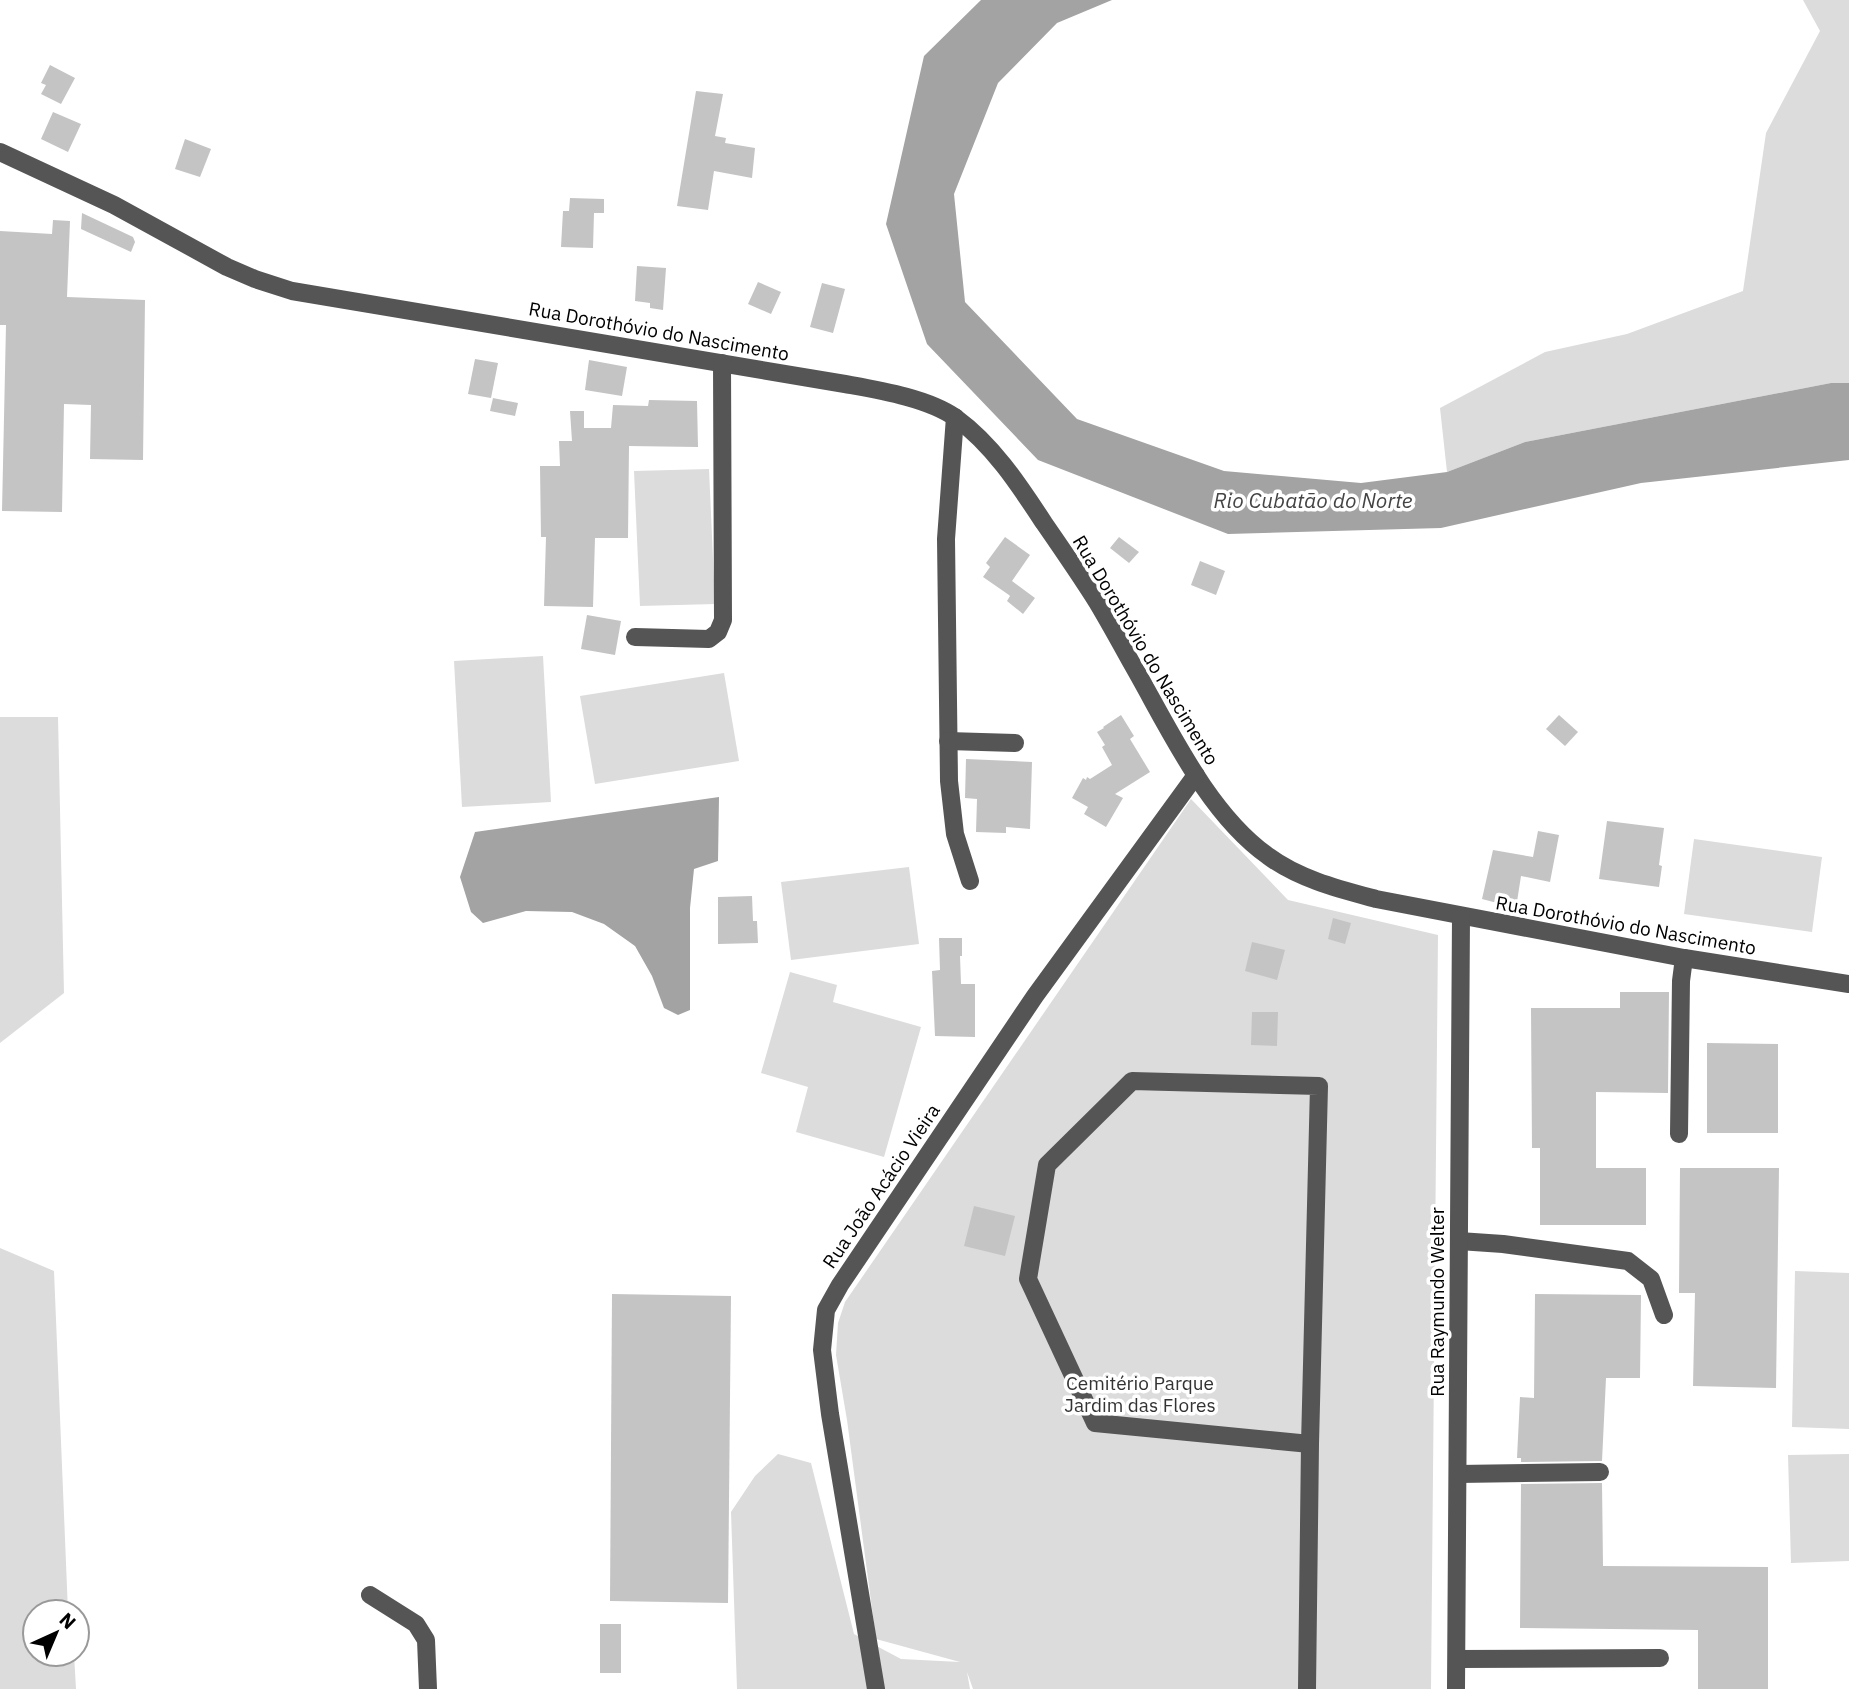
<svg xmlns="http://www.w3.org/2000/svg" width="1849" height="1689" viewBox="0 0 1849 1689" font-family="'IBM Plex Sans',sans-serif">
	<style>
		.green { fill: #dcdcdc }
		.water { fill: #a3a3a3 }
		.building { fill: #c4c4c4 }
		.lines { fill: none; stroke-linecap: round; stroke-linejoin: round }
		.minor { stroke: #555; stroke-width: 18 }
		.labels { text-anchor: middle; dominant-baseline: central; stroke-width: 7; stroke-linejoin: round; paint-order: stroke }
		.street-label { font-size: 19px; fill: #000; stroke: #fff }
		.park-label { font-size: 19px; fill: #333; stroke: #fff }
		.water-label { font-size: 21px; font-style: italic; fill: #444; stroke: #fff }
	</style>
	<rect width="100%" height="100%" fill="#fff"/>
	<g class="green">
		<polygon points="1803,0 1849,0 1849,383 1831,383 1525,442 1447,472 1440,408 1545,352 1627,334 1743,291 1766,133 1820,31"/>
		<polygon points="709,469 715,604 640,606 634,471"/>
		<polygon points="543,656 551,802 462,807 454,661"/>
		<polygon points="724,673 739,761 595,784 580,696"/>
		<polygon points="0,717 58,717 64,993 0,1043"/>
		<polygon points="1191,799 1288,900 1438,935 1431,1689 973,1689 967,1672 970,1689 737,1689 731,1512 755,1476 778,1454 811,1463 854,1634 901,1659 960,1662 876,1639 847,1420 836,1355 838,1323 845,1302"/>
		<polygon points="1694,839 1822,857 1812,932 1684,914"/>
		<polygon points="909,867 919,944 791,960 781,882"/>
		<polygon points="790,972 837,985 833,1002 921,1027 884,1157 796,1132 808,1087 761,1073"/>
		<polygon points="0,1248 54,1271 68,1612 35,1612 35,1654 74,1654 76,1689 0,1689"/>
		<polygon points="1795,1271 1849,1273 1849,1429 1792,1427"/>
		<polygon points="1849,1454 1849,1561 1791,1563 1788,1455"/>
	</g>
	<g class="water">
		<polygon points="981,0 1112,0 1057,23 998,83 954,194 965,302 1077,419 1224,471 1361,483 1447,472 1525,442 1831,383 1849,383 1849,460 1641,483 1441,528 1228,534 1038,460 927,344 886,224 924,56"/>
		<polygon points="719,797 718,861 694,869 690,908 690,1010 678,1015 664,1008 652,976 635,946 604,924 572,912 526,911 483,923 471,912 460,877 475,832"/>
	</g>
	<g class="building">
		<polygon points="50,65 75,78 61,104 41,94 46,85 41,83"/>
		<polygon points="696,91 723,94 715,136 726,138 725,143 755,148 752,178 714,171 708,210 677,206"/>
		<polygon points="53,112 81,124 68,152 41,139"/>
		<polygon points="185,139 211,149 200,177 175,169"/>
		<polygon points="570,198 604,199 604,213 594,213 593,248 561,247 563,211 569,211"/>
		<polygon points="82,213 133,237 135,242 131,252 81,229"/>
		<polygon points="53,220 70,221 67,297 145,300 143,460 90,459 91,405 64,404 62,512 2,511 6,325 0,325 0,231 52,234"/>
		<polygon points="637,266 666,268 663,310 650,308 650,303 635,301"/>
		<polygon points="758,282 781,292 771,314 748,304"/>
		<polygon points="822,283 845,289 833,333 810,327"/>
		<polygon points="475,359 498,363 491,398 468,394"/>
		<polygon points="589,360 627,367 622,396 585,390"/>
		<polygon points="493,398 518,403 515,416 490,411"/>
		<polygon points="649,400 697,401 698,447 629,446 628,538 595,538 593,607 544,606 546,537 541,537 540,466 560,466 559,441 572,441 570,411 584,411 584,428 611,428 613,405 648,406"/>
		<polygon points="1005,537 1030,555 1012,581 1035,598 1023,614 1007,601 1010,596 1009,595 983,577 990,567 986,563"/>
		<polygon points="1119,537 1139,552 1129,563 1110,548"/>
		<polygon points="1200,561 1225,571 1216,595 1191,585"/>
		<polygon points="587,615 621,621 615,655 581,649"/>
		<polygon points="1121,715 1134,736 1130,739 1150,772 1115,794 1123,798 1106,827 1084,814 1088,807 1072,798 1083,778 1086,780 1087,777 1090,779 1112,765 1102,747 1105,745 1097,732 1104,728 1103,727"/>
		<polygon points="1559,715 1578,732 1565,746 1546,729"/>
		<polygon points="966,759 1032,762 1030,829 1006,827 1006,833 976,832 977,799 965,798"/>
		<polygon points="1607,821 1664,828 1659,865 1662,866 1659,887 1599,879"/>
		<polygon points="1538,831 1559,835 1550,882 1521,876 1516,908 1482,899 1493,850 1533,857"/>
		<polygon points="752,896 753,921 757,921 758,943 718,944 718,897"/>
		<polygon points="1333,918 1351,923 1345,944 1328,939"/>
		<polygon points="939,938 962,938 962,956 960,956 961,984 975,984 975,1037 935,1036 932,971 940,970"/>
		<polygon points="1252,942 1285,950 1277,980 1245,971"/>
		<polygon points="1620,992 1669,992 1668,1093 1596,1092 1596,1168 1646,1168 1646,1225 1540,1225 1540,1148 1532,1148 1531,1008 1620,1008"/>
		<polygon points="1252,1012 1278,1012 1277,1046 1251,1045"/>
		<polygon points="1707,1043 1778,1044 1778,1133 1707,1133"/>
		<polygon points="1680,1168 1779,1168 1776,1388 1693,1386 1695,1293 1679,1293"/>
		<polygon points="974,1206 1015,1216 1005,1256 964,1246"/>
		<polygon points="612,1294 731,1296 728,1603 610,1601"/>
		<polygon points="1535,1294 1641,1295 1640,1378 1606,1378 1602,1461 1521,1462 1521,1458 1517,1458 1520,1397 1534,1398"/>
		<polygon points="1602,1483 1603,1566 1768,1567 1768,1689 1698,1689 1698,1630 1520,1628 1521,1484"/>
		<rect x="600" y="1624" width="21" height="49"/>
	</g>
	<g class="lines">
		<g class="minor">
			<path d="M0 152 114 205 227 267 255 279 292 291 845 384C878 390 928 398 956 418 993 445 1019 485 1044 523 1062 549 1080 575 1097 602 1109 622 1120 642 1131 662 1168 726 1207 813 1268 856 1299 879 1339 889 1376 899L1684 958 1849 984"/>
			<polyline points="955,417 946,539 949,781 955,834 970,881"/>
			<polyline points="635,637 709,639 718,632 723,620 722,363"/>
			<polyline points="948,741 1015,743"/>
			<polyline points="1679,1134 1681,981 1684,958"/>
			<polyline points="1459,1241 1503,1244 1628,1261 1651,1279 1664,1315"/>
			<polyline points="1458,1474 1600,1472"/>
			<polyline points="370,1595 416,1624 426,1640 428,1689"/>
			<polyline points="1457,1659 1660,1658"/>
			<polyline points="876,1689 830,1414 822,1350 826,1310 840,1285 1035,996 1196,775"/>
			<polyline points="1307,1689 1310,1444 1319,1086 1132,1081 1047,1165 1028,1279 1095,1423 1310,1444"/>
			<polyline points="1456,1689 1461,916"/>
		</g>
	</g>
	<g class="labels">
		<g class="street-label">
			<text transform="translate(659 331) rotate(10)">Rua Dorothóvio do Nascimento</text>
			<text transform="translate(1146 650) rotate(59)">Rua Dorothóvio do Nascimento</text>
			<text transform="translate(1626 925) rotate(10)">Rua Dorothóvio do Nascimento</text>
			<text transform="translate(881 1186) rotate(-56)">Rua João Acácio Vieira</text>
			<text transform="translate(1437 1302) rotate(-90)">Rua Raymundo Welter</text>
		</g>
		<g class="park-label">
			<text x="1140" y="1383">Cemitério Parque<tspan x="1140" dy="22">Jardim das Flores</tspan></text>
		</g>
		<g class="water-label">
			<text x="1313" y="500">Rio Cubatão do Norte</text>
		</g>
	</g>
	<g transform="translate(56 1633) rotate(44)"><circle r="33" fill="#ffffff" stroke="#999999" stroke-width="2"/>
	<path d="M0-5L12 26L0 18L-12 26Z" fill="#000000"/>
	<text y="-10" font-size="19" font-weight="bold" text-anchor="middle" fill="#000000">N</text>
	</g>
</svg>
